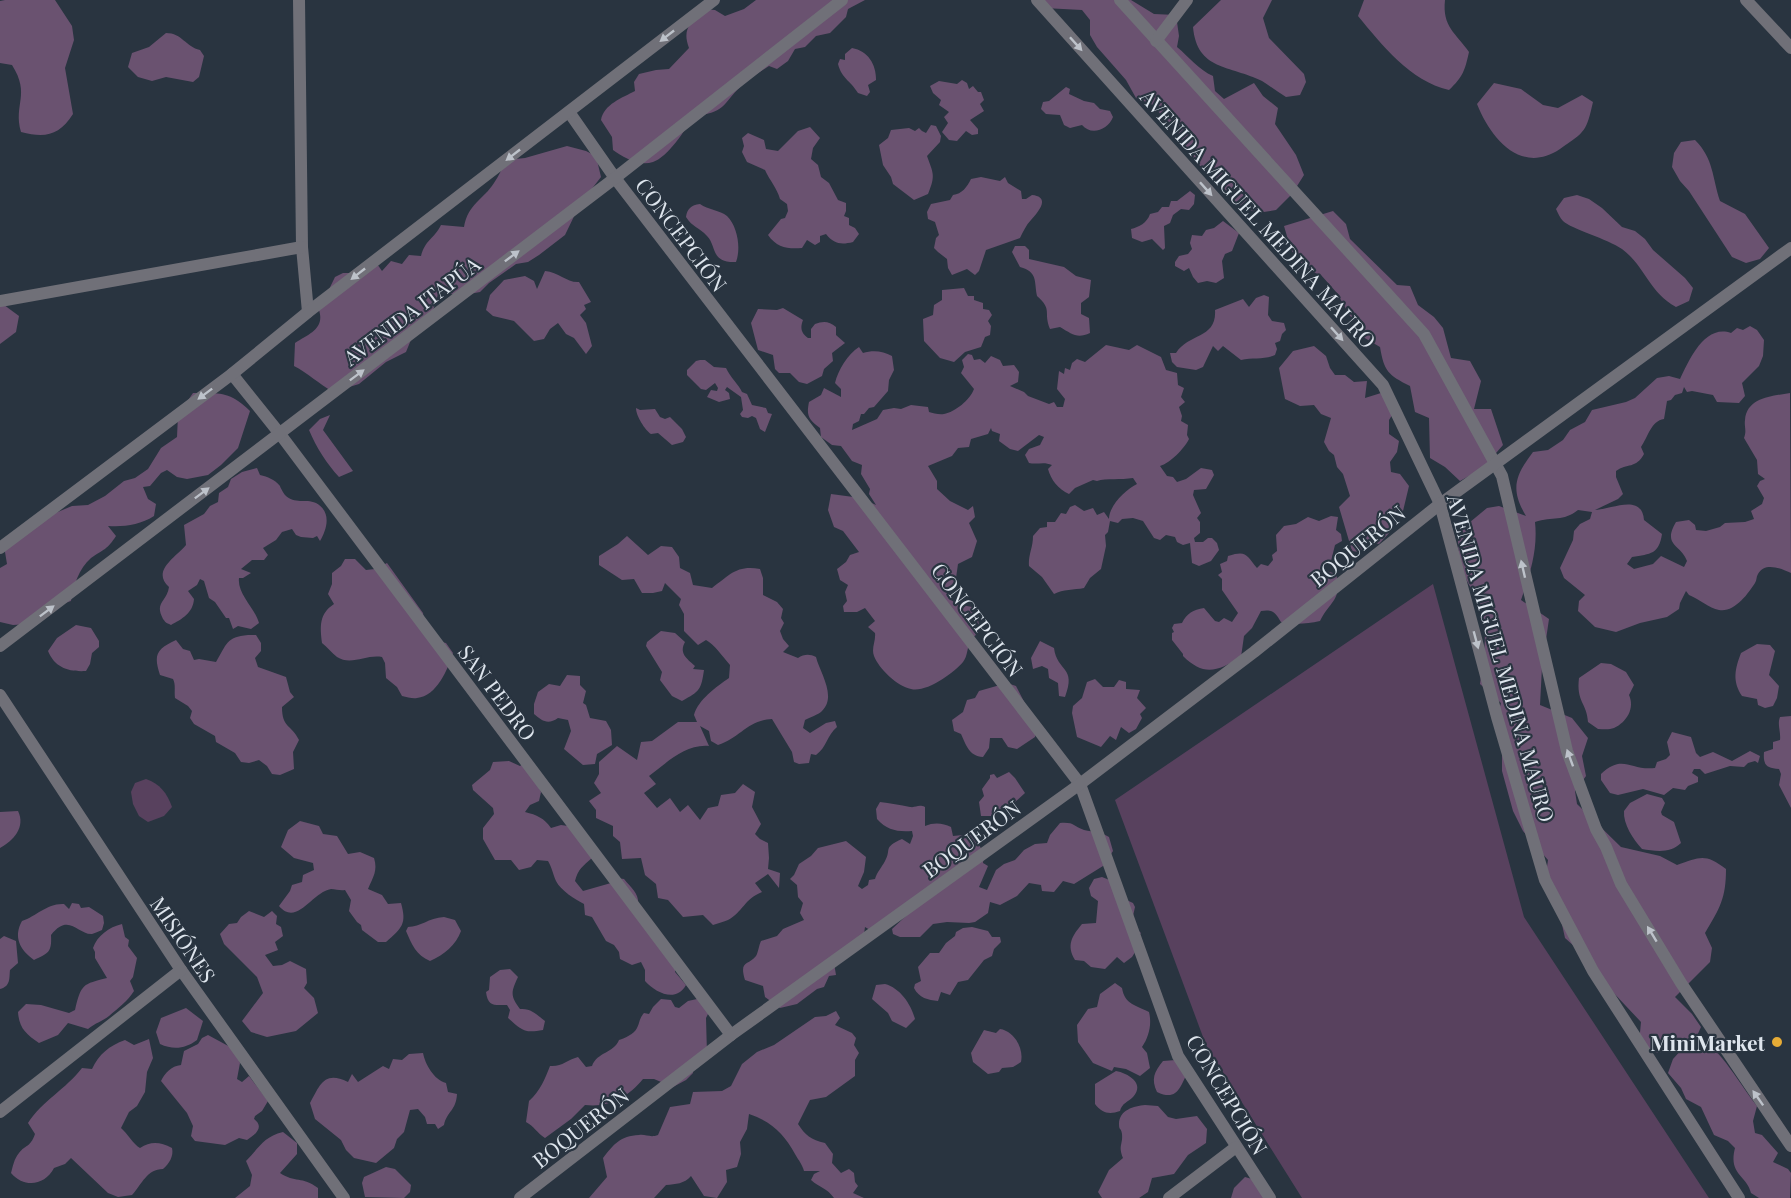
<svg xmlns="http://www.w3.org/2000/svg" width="1791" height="1198" viewBox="0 0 1791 1198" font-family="'Playfair Display',serif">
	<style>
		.green { fill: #58415e }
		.forest { fill: #6a5270 }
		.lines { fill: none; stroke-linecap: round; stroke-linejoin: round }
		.street { stroke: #707078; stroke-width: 12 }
		.oneway { fill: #bdc2ca }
		.poi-dot { fill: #e7ac36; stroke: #293440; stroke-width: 2 }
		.labels { text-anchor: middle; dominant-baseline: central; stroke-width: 4.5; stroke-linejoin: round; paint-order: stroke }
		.street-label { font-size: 21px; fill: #dee5ed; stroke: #293440 }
		.poi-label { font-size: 21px; font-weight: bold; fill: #dee5ed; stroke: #293440; text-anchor: end }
	</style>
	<rect width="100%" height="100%" fill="#293440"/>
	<g class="green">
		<polygon points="1433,584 1524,917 1709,1198 1302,1198 1206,1045 1115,800"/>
		<path d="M146 779C160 784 167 793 172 807L164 816 148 822 139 816 133 804 131 792 135 783Z"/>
	</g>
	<g class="forest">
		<path d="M5 0H55L72 26 74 40 65 68 73 114C59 136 45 138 21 132 13 104 31 95 12 65L0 63V1Z"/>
		<path d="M756 0H865L848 9 846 17 830 33 816 36 805 47 795 49 788 61 777 69 769 66C760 72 749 78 741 86 721 106 726 112 694 116 685 130 668 157 653 162 639 167 623 157 613 150L612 137 601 120C604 104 622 98 635 91L634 82 639 74 656 70 669 69 689 48C682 29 690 24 702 9L715 10 725 16 744 9Z"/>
		<path d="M1037 0H1131L1154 14 1176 15 1179 36 1177 47C1189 57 1199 70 1213 76L1215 91 1224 99 1254 83 1263 96 1278 108 1275 124 1296 155 1304 175 1292 194 1276 210 1257 213 1237 204 1215 177 1204 170 1188 153 1177 130 1162 116 1153 105 1136 98 1126 80 1097 47 1090 35V20L1082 10 1044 8Z"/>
		<path d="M1221 0H1272L1263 18 1269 38 1304 74 1306 82 1300 95 1286 97C1278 92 1270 86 1262 81 1230 65 1197 71 1193 27Z"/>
		<path d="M1364 0H1445C1442 27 1456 33 1469 52 1465 70 1463 77 1449 90 1410 81 1382 45 1358 16Z"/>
		<path d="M166 33C182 33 186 47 200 50L204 56 199 77 193 82 166 77 152 81 138 77 128 67 132 53 149 47Z"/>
		<path d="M852 48C868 51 876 64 876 80L868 85 870 92 867 96 858 93C850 80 842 79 838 64L840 59 845 60V54Z"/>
		<polygon points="962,80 967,83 969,89 973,86 978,92 981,92 984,100 980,104 984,111 970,120 978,129 978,134 972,135 966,131 957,141 949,140 942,132 948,123 944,117 949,112 939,105 941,100 933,93 930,86 939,81 957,84"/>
		<path d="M1494 83 1521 89 1543 105 1558 108 1582 95 1593 102C1586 132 1586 131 1560 149 1521 175 1491 139 1477 104Z"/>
		<path d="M1066 87 1070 89 1069 94 1084 101 1094 103 1100 109 1110 111 1113 117C1108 130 1091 136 1082 125L1070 128 1064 125 1060 115 1046 114 1041 109 1043 102 1049 101Z"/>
		<path d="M931 125 936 126 941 136 940 142 927 156C933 173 936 175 928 194L914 200 893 184 891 177 883 165 879 145 888 138 891 130 909 128 915 131 919 128 922 131 926 133Z"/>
		<path d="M810 127 820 138 813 148 811 159 818 165 821 177 829 183 838 200 846 203V211L844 216 849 218V225L855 228 859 234 853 242C841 245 834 244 826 234L820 236V242L815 245 807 240 802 248C788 249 777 248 768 235L781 219 785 218 788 211 787 204 780 199C777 188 770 181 765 170L747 162 742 152 744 146 742 138 748 133 764 140 766 149 778 151 798 131Z"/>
		<path d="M1695 140C1714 159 1712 177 1720 201L1745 214 1769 248 1760 259 1746 263 1732 257 1689 191 1680 181 1672 167 1674 153 1681 142Z"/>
		<path d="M567 146 586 151 596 156 601 177 580 204 565 235 539 255 528 262 516 264 489 283 480 292 459 296 439 291 431 317 415 330 406 352 386 362 359 384 333 392C319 384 308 373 294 366L295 343C309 334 325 329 319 310L335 277 343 273H359L375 261 382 271 391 261 402 264 409 255 421 256C425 240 434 239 441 225L464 227C468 204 483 200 494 183 499 176 502 168 506 160L525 158Z"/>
		<path d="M981 177 1000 181 1005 177 1008 183 1021 191 1022 199H1026L1032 195C1052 197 1037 213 1031 220 1026 225 1023 232 1020 238L986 250 979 271 975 275 967 269 952 275 948 268 947 259 938 252 934 248 936 238 939 235 935 222 928 219 927 212 931 204 950 200 953 195C962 194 967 187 971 179Z"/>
		<path d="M1190 191 1195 195 1194 204 1189 210 1181 209 1173 215 1170 223 1164 226 1165 248 1163 250 1152 239 1142 242 1132 238 1131 229C1139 227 1147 223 1150 214L1158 212 1162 207H1169L1171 201H1177Z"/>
		<path d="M1577 195 1589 199 1602 208 1622 227 1635 231 1645 239 1653 250 1685 278 1693 288 1689 301 1676 307C1648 291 1645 266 1622 249 1608 239 1571 229 1563 221 1560 218 1558 213 1556 209L1564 198Z"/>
		<path d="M700 204C708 210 720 210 727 216 738 227 741 249 736 262 710 263 717 246 707 236 699 227 692 227 686 217 687 209 691 205 700 204Z"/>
		<path d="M1333 211 1346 224 1350 239 1397 285 1410 286 1418 305 1434 317 1443 328 1451 358 1470 361 1481 381 1474 409H1491L1503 445 1483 468 1460 481 1445 467 1430 458 1429 418 1415 412 1410 386C1388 375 1384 371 1380 347L1363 337 1362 324 1350 316 1337 293 1321 275 1307 270 1291 250 1284 226Z"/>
		<polygon points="1223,221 1239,233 1232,251 1225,254 1222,261 1224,278 1216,283 1207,281 1198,283 1193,277 1189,268 1184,271 1175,266 1175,262 1179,256 1188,254 1192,249 1190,243 1192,235 1202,236 1206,230 1214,228"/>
		<path d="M1015 246H1025L1029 250V259L1064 267 1076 276 1091 280 1089 297 1081 303V314L1089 318 1090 333C1077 339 1072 334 1060 327L1050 329C1043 312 1053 310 1037 296 1034 281 1038 272 1020 267L1012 252Z"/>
		<path d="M545 271C559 272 567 283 579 282L591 302 584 305 586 309 580 315 586 323 592 346 586 354 574 338 566 334 558 323 550 329 544 339 534 341 514 321 493 316 486 310 490 295 504 280 525 276 534 281 537 289Z"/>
		<polygon points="964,288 968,296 974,296 974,300 983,303 983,309 989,310 992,315 988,321 991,326 990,335 985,337 981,347 965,352 954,362 940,358 924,341 923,319 933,315 934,305 942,300 942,290"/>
		<path d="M1264 295 1269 297 1268 315 1272 321 1284 323 1286 330 1282 334 1280 341 1275 343 1277 349 1275 355C1264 360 1253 357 1241 360L1223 346 1218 351 1213 346 1203 367 1196 370 1177 367 1172 362 1170 353H1176C1189 333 1217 339 1215 310L1243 299 1249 307 1256 298Z"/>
		<polygon points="0,302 19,316 16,332 0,344"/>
		<path d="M783 308 803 320C800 328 801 333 808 338H811V329L815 324C823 321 829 321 836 327V335L845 343 832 353 833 361 824 369 822 376 807 384 799 382 790 373H779L775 369 773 355 758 350 751 323 758 309 777 310Z"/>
		<path d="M1750 326 1757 330 1764 340 1763 356 1759 366 1742 383 1745 396 1739 403 1717 402 1713 395 1692 391 1687 392 1684 387 1682 393 1675 395 1671 400 1667 401 1664 419C1651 421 1648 437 1641 447L1644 454C1636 469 1627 463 1616 471V477L1623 494 1618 499 1595 510C1612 509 1642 493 1644 520L1662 534C1659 554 1651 554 1632 557L1627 564 1634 569 1653 564 1661 556 1684 567 1687 561C1681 544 1662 546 1676 522L1689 520 1695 525 1696 530 1706 531 1720 527 1725 523 1745 522 1754 519 1751 511 1762 504 1764 498 1757 486 1760 481 1765 479 1758 474 1757 460 1744 438C1747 430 1744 427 1745 420 1747 397 1773 396 1790 393L1791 573C1782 569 1765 561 1758 574 1756 577 1757 580 1755 583 1748 594 1734 613 1719 610 1709 608 1699 599 1689 595L1686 591 1680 603 1679 609 1667 617 1640 623 1616 632 1595 627 1578 611 1579 601 1585 595 1564 578 1560 568 1573 540 1574 531 1580 524 1590 519 1592 512 1578 510C1563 522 1553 516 1535 522 1538 550 1530 574 1521 600L1549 619 1542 667 1540 705 1572 718 1588 738 1582 756 1586 776 1575 791 1577 804 1621 847 1660 856 1677 865C1700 857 1705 853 1726 869 1726 898 1720 908 1705 933L1712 948 1710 962 1675 997 1692 1014 1701 1027 1695 1040 1699 1038C1720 1047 1742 1088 1757 1106L1753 1121 1755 1133 1762 1135 1778 1153 1773 1162 1788 1169 1791 1173 1790 1198H1759L1751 1193C1747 1175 1728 1175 1735 1148L1728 1141 1714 1135 1701 1107 1686 1099 1681 1088 1668 1073 1673 1059 1683 1048 1657 1053 1639 1043 1641 1022 1593 971 1584 955 1565 938 1557 902 1545 880 1548 860 1523 831 1513 811 1502 771V736L1497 717 1501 703 1480 684C1484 654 1489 630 1479 601 1476 594 1470 588 1467 581 1458 563 1458 552 1458 532L1487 508 1499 506 1526 516C1510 489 1515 476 1533 452L1548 450 1563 440 1570 430 1585 422 1592 410 1626 402 1635 398 1657 378 1669 376 1680 379C1689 361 1704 324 1731 333L1737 328 1743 330Z"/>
		<path d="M1106 345 1129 350 1137 345 1161 357 1166 370 1177 373 1178 385 1184 388 1181 397 1185 402 1179 407 1182 416 1181 421 1188 425 1187 435 1189 439C1184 449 1170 463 1160 466L1167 476 1173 477 1177 482 1186 479 1201 468 1212 470 1214 475 1206 489 1194 490 1193 495 1201 513 1197 518 1200 522V533L1194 538 1195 542H1203L1208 538H1212L1217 543 1219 550 1211 561 1199 566 1192 563 1190 543 1183 545 1177 542 1175 537 1166 535 1160 540 1154 538 1143 521 1133 518 1122 519 1118 523 1110 521 1108 532 1105 535 1106 546 1101 569 1090 578 1084 588C1074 590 1063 589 1054 594L1042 577 1029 566C1028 555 1033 548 1033 536L1040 528 1047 527V522H1055L1061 513 1066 514 1070 507 1075 505 1084 511 1093 508 1097 515 1104 512 1109 519C1109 506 1125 490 1137 484L1133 478C1121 480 1106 478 1097 481L1093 480 1075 488 1069 494C1058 489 1051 480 1048 469L1052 465C1043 461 1038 465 1029 463L1025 455 1029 449 1040 445 1044 437 1039 435 1018 451 1010 449 999 441 1000 434 992 431 991 428 988 434 971 439 969 447 958 448 952 456 928 466 937 481V489L950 501 968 510 973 506 975 517 969 523 977 541 972 557 958 564 956 578 948 598 957 604 972 607C976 615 982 624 977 633 976 636 972 637 971 640 967 646 968 656 963 662 954 673 926 693 911 689 897 686 879 669 874 656 871 648 876 641 875 633L868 627 875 621 865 608 857 612H844L843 606 847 601 845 592 848 585 840 580 837 569 846 562 850 555 859 552 843 531 834 527 828 510 831 494 861 498 876 505 869 494 870 489 861 474 862 465 852 461 841 446 832 445 821 437 820 428C809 420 806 416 809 402L821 395 824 388 841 397V389L835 383C838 370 848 354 859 347L863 353C873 350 883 351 892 356L894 370 889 380 888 391 874 407 869 408 864 414H861L859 421 853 424 852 430 877 419 883 410 894 408 901 409 911 405 928 407 929 412C933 413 939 415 944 414 955 412 970 400 974 389L961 373 964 367 962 360 968 354 972 355 974 360 980 359 985 363 991 356 1000 360 1003 366 1014 365 1019 372 1018 382 1010 386 1024 392 1028 396 1049 404 1054 402 1057 407H1063L1065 399 1057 389 1059 371 1064 374 1065 368 1070 370 1072 363 1077 359 1085 362Z"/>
		<polygon points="1314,346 1326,356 1330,368 1335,375 1345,375 1354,382 1367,381 1365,398 1381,393 1394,412 1389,420 1389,434 1399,441 1397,452 1390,462 1391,472 1400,474 1409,486 1403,511 1387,512 1390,532 1379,544 1369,542 1359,552 1352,551 1339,507 1350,496 1343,474 1337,467 1334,455 1329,451 1324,442 1331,418 1321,414 1314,405 1300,406 1285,399 1279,368 1293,351"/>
		<path d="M700 360H705L714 367 726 368C730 377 739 385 742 392L747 394 752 405 766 408 768 413 772 414 765 432 760 429 756 418 752 416 748 418 742 417 740 414 743 410 741 397 727 387 725 390 729 393 730 399 719 402 707 397 711 390 717 391 718 388 715 383 706 390 701 389 687 375V370L696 361Z"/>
		<path d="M193 393C219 393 230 391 250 411L238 448 221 465 208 475 187 479 177 477 167 470 161 473 150 486 143 487 148 499 156 504 154 516C140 525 124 527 108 526L116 536C107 550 104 549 91 558 79 568 73 587 71 601L47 609 28 624 13 625 0 622V568L7 564 4 546 53 514 72 506 88 505 105 496 124 481 135 478 148 469 161 448 177 437 178 415Z"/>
		<path d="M636 408 640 410 655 409 660 417 665 419 670 417 682 429 686 437 683 442 672 445 658 433 651 434C645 430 636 416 636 408Z"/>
		<path d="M330 415 323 430 353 471 339 477C327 464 316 447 309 430L320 419Z"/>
		<path d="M257 468 260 475C268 477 274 479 280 486 280 487 284 494 285 495 295 505 305 498 316 503 332 512 327 529 320 541L317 536 313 538 301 537 296 535 292 529 282 532 276 540 263 548 268 555 264 560H252L241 569 251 573 243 578H239C237 594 255 608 259 623L251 629 238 626 233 629 229 618H226L215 602 209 598 204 581 200 579 197 585 188 591 194 599C193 613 182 619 171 625 165 622 167 624 163 619 154 602 167 602 169 587 151 571 176 557 186 545L184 525 204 514 210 506 218 502 219 493 228 487 231 479 242 472Z"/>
		<path d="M1331 516 1338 517 1336 530 1341 534 1342 541 1335 545 1331 561 1323 562 1320 569 1336 574C1343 599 1330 601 1320 621 1306 624 1295 625 1281 622 1275 612 1272 609 1261 611L1252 628 1244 636 1241 657C1218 671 1204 677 1183 656V654L1172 640V633L1174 632 1172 628 1174 624 1182 623C1187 613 1193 610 1204 608L1215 621 1219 622 1224 618 1232 622 1238 613 1222 590V579L1218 575 1222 572 1220 564 1227 561 1228 556C1247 550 1246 555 1257 568L1261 564 1268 566 1273 560 1272 555 1277 551 1276 535 1284 526 1296 524 1308 517 1319 521Z"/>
		<path d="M627 536 648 555 661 546 672 547 679 557 680 568 690 573 693 585 712 588C730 575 736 565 760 569L763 578V595L777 602 783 609 781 618 784 623 780 631 783 639 789 646 783 652 798 658C804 654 810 654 816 657 820 673 837 696 822 711 818 715 810 717 805 720L803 728 810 733 826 723 835 721 837 727C827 735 827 747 816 755L811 754 809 763 799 764 794 762 792 752 772 719C748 720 740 738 718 745L711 741 709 731 700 726 709 746C685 744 668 762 649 776L656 784 644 793 657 808 670 798 680 812 688 805 700 820 708 808 718 806 721 795 735 793 743 784 755 792 752 807 761 824 755 834 760 839 768 843 769 858 768 869 780 873 779 888 768 874 755 883 762 892C744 899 743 912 728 920 724 922 718 923 713 925L703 915 683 917 668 900 658 898 656 884 645 875 641 858 622 859 620 842 613 836V826L596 818V810L589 801 601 793 594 783 599 774V762L617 746 637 760 641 742 652 741 678 722H697L694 715C698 700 716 687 729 678L730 665C723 657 714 644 706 640L698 645 684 631V614L679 605 681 599 665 583 662 591 653 593H642L634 579 622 580 599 565V556L618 544Z"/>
		<path d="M345 559H355L366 570 375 569 387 563 423 613 425 627 433 640 446 643 453 653C448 669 437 696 417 698 413 699 407 697 402 696L397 687 386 678 385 663 382 657C367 654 351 666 337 657 332 653 327 647 322 643 320 626 319 614 334 604L328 594 332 584V573L341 566Z"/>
		<path d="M76 625 91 628 99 641V647L92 653 90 664 86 671C69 672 55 668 48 651L57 638Z"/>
		<path d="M661 631 675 633 685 642C679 653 686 658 695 666L693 669 704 670C701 690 700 691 682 701L672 696 660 680 662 672 646 646 647 642Z"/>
		<path d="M248 635H256L261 643V651L255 658 258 667 286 677 290 692 294 697 282 707C282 728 291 724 299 740L293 752 294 769 280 775 272 774 267 766 259 760 249 763 241 762 235 753 216 742 215 736 194 724 190 718 192 711 188 706 175 698C174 691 176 685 173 679L160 675C153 654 157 649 176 640L183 649 190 651 194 660 199 659 216 662C227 644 226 637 248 635Z"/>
		<path d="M1040 641 1054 648C1057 672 1077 666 1065 697L1059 696 1058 683 1049 678 1048 669 1042 666 1033 669 1031 658Z"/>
		<path d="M1757 644 1770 645 1775 651 1769 675 1779 686 1777 698 1773 706 1765 708 1758 705 1757 699 1742 696C1732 681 1735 669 1741 653Z"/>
		<path d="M1601 663 1611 664 1626 672 1634 685 1629 695C1635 708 1627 722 1614 728 1609 730 1603 729 1598 729L1588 722C1587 703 1576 702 1579 678Z"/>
		<path d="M567 675 580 676V685L586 691 583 703 586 705 590 718 606 721 611 730 612 745 597 754 595 764 583 765 564 749 571 731 568 720 558 718C548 725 542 721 534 714V704L538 692 549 684 560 686Z"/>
		<polygon points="1095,679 1103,687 1114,687 1119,680 1126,682 1126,689 1140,690 1137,698 1146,708 1140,714 1142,718 1136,729 1129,733 1121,727 1116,740 1110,736 1101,747 1077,737 1072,713 1073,706 1082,698 1087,682"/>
		<path d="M1007 683 1016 686 1037 727 1035 737 1017 749 1008 747 1002 738H990L989 748 983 757C969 756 966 745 961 734L954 731 952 720 963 712 967 700 975 698 979 691Z"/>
		<path d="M1791 716V808L1779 785 1781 774 1779 769C1766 768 1763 765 1764 752L1773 749V742L1780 740C1781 731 1777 725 1780 717Z"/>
		<path d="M1672 732 1691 737 1696 753 1700 757 1713 752 1732 761 1750 751 1760 756 1758 763 1755 761 1748 763 1744 767 1730 766 1705 774 1700 769H1694L1692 773 1698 777V782L1688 786 1685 790 1673 788 1664 795 1643 789 1618 795 1610 793 1601 780V774C1623 753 1630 771 1655 768L1657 762 1666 759 1670 755 1667 742Z"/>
		<path d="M509 761 520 766 526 762 541 792 539 801 530 805 525 812C537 815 544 818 551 828L561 825 568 826 592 858C583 866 578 869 575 881L583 891 611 883 616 878 624 879C632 889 640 894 638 907L675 967V972L686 985C676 1003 656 993 645 981V970L641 962 632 965 620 959 619 952 614 945 606 941 592 917 585 915 584 904C575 899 561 891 556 881 553 874 552 868 548 861L537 860 531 867 519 870 511 860H495L483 839V828L494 814 493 808 473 790 472 785 490 770 493 762Z"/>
		<polygon points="1009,772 1015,778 1025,793 1014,803 1010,802 1008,807 1014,817 1010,820 1001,812 995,811 991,816 981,816 979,802 984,796 982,789 990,778 990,775 994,774 997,778"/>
		<path d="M1647 794 1662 798 1665 803 1661 812 1662 815 1674 822 1681 843C1670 854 1655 851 1642 849 1633 839 1623 824 1624 811L1630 803Z"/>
		<path d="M880 802C890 803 900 805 910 807 916 808 918 804 925 807V826C934 822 943 823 951 827L953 836 972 834C978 847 985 847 983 863L988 866 979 887 987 890 996 870 1004 864 1015 860 1024 850 1035 844 1047 843 1050 835 1060 823C1075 822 1072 826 1084 830 1094 832 1100 832 1109 837L1113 851 1103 866 1074 884 1063 881 1054 892 1042 891 1041 885 1029 883 1017 896 1000 905 990 902 988 913 975 922 969 923 947 922 933 924 920 937H900L893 934 892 929 907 915 870 930 865 927 864 934 834 963 836 975 829 976 824 987 817 989 797 1004 780 1008 765 997 763 986 745 980C739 960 748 966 756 956 758 953 759 945 761 941L777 936 783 929 804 920 800 913 803 903 798 897 797 885 790 879 794 875 799 864 811 856 818 848 846 841 866 857 864 872 858 886 862 889 868 885 869 880 875 879C877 872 882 867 885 861 892 849 882 848 902 839L910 844 913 836 912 831C897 832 887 830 877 819L876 809Z"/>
		<path d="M18 811C26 827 13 841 0 848V812Z"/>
		<path d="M300 821 319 826 323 834 337 836 348 854 360 852 374 858C378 871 373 877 368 889L382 895 388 904 401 903C407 924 402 928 386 942H378L362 930 361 925 357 922 349 911 351 900 345 890C340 891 336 889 331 889 312 892 297 927 279 906L290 891 292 885 302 882 303 875 314 870 313 863 294 858 281 847 288 830Z"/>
		<path d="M1102 877 1112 881 1122 898 1133 903 1135 907 1131 925 1141 933 1137 938 1139 946 1132 957 1124 963 1117 957 1105 969 1091 967 1084 961 1075 960C1066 945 1072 936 1082 924L1096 923 1098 901 1091 896 1089 888 1094 879Z"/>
		<path d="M72 903 79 904 81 908 89 907 103 916 104 923 102 930C99 931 96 933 92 934 78 935 69 912 51 935 52 953 48 953 34 960 20 950 13 937 22 921 37 916 47 903 64 904L69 909Z"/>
		<polygon points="249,911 264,917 272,911 277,916 276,924 281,927 283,936 275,942 278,950 265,955 273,966 282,965 290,961 306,969 307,983 304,988 314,998 318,1013 296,1031 267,1037 251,1032 242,1021 263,993 257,977 224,944 220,934 229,924 237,923 241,917"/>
		<path d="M444 917 455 920 461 931C456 945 444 955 430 961 416 955 412 945 406 931L408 927C421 927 428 918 444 917Z"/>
		<path d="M122 924 125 937 129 940 128 946 137 958 133 977 130 981 134 991C128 1001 118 1008 109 1016 103 1021 95 1023 88 1029L68 1023 58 1035 39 1043C26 1034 19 1028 18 1012L26 1004 41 1005 69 1013 75 1010C81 984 83 984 107 978L95 958V952L93 948C97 936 109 927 122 924Z"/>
		<path d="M972 927 988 931 992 937H1000L1001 942 994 949 992 956 984 960 968 980 958 982 950 995 941 992 938 1001C928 1000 919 998 914 988L915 984 921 981 918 967 930 953H939L946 943 955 936 956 932 963 928Z"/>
		<path d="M4 936 16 941 18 963 10 970C9 978 11 986 0 989V939Z"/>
		<path d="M510 969 518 977C511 992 510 996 520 1009 531 1008 536 1014 545 1021L543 1030C523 1034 521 1029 508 1018L510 1010 507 1005C494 1005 488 1007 486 992L489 990 490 977 500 970Z"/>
		<path d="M1115 983 1122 988C1125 1005 1136 1005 1149 1012 1152 1024 1149 1037 1142 1047L1147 1053 1150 1068 1140 1076 1126 1069 1114 1067 1112 1071 1093 1063 1078 1042 1077 1025 1088 1009 1097 1007 1100 994Z"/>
		<path d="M885 984C900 988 911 1004 915 1019L906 1028 892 1021 888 1013 872 999 876 985Z"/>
		<path d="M661 999 671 1000 675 1007 679 1008 688 1001 697 999 711 1008 706 1018 707 1054 693 1065V1073L686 1080 673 1087 654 1079H643C628 1097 609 1108 585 1105L571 1119 545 1138C537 1133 534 1126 526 1122L529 1101C540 1091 545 1079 550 1066 562 1067 567 1060 578 1057L586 1067 592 1066C597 1052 614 1053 619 1040 625 1038 634 1034 637 1028 640 1022 639 1019 644 1013L649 1014 653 1007Z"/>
		<path d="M186 1008 203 1021 197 1040C185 1049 173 1050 160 1044L156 1032 161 1018Z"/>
		<path d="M836 1011 840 1018 835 1025 852 1033 856 1038 854 1045 859 1053 855 1060V1076L826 1097 810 1100 798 1124C805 1135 811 1140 825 1143L833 1154 832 1163 841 1173 849 1169 854 1173 855 1182 858 1186 853 1193 864 1198H834C827 1188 820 1188 811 1180L814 1174 820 1171H804C802 1164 799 1161 795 1154 784 1134 772 1122 749 1114L747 1129 740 1142 741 1154 737 1167 726 1170 727 1182 717 1198 704 1196 691 1176C684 1184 676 1184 666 1185L654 1198H589L607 1177 603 1158C614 1144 620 1136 639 1135 646 1134 650 1138 658 1135L670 1107 690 1104 693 1092 722 1091 731 1086 742 1064 757 1052 774 1045 815 1017 826 1016Z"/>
		<path d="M1000 1029C1014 1031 1024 1048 1021 1062L1013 1067 1002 1068 999 1072 988 1074 973 1062 971 1053 984 1030 996 1033Z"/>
		<path d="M208 1035 232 1048 238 1056 240 1063 237 1079 242 1082 249 1076 268 1101 262 1111 255 1116 254 1119C265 1127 255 1135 247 1140L239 1138 225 1145 195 1141 191 1136 193 1126 187 1113 161 1081C165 1073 171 1066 181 1065L184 1051 198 1044 202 1038Z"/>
		<path d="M149 1039 153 1058 147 1072 145 1092 137 1106 129 1112 121 1128C127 1133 134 1145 140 1148 151 1141 160 1142 172 1148 174 1156 169 1164 163 1169 147 1169 142 1184 132 1195L118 1197 108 1193 71 1158 65 1164 54 1168C45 1185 25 1189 11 1173 13 1166 14 1159 19 1153 26 1144 30 1148 35 1134L28 1123C42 1101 66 1089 82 1068L92 1069C99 1054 109 1046 125 1040L134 1045Z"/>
		<path d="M423 1053C425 1064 434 1080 446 1083L448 1092 457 1094C456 1111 447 1111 444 1125L438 1129 435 1124H427L425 1117 418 1109 410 1110 404 1132 397 1139 394 1148 376 1163 354 1158 346 1150 341 1140 315 1119 310 1103C320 1085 324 1070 348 1082L352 1074 358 1082 383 1066 389 1069 393 1059 402 1060 409 1054Z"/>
		<path d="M1176 1060 1188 1072C1180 1086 1178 1102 1157 1092 1151 1079 1154 1072 1163 1061Z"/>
		<path d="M1116 1071C1127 1073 1146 1083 1133 1097 1128 1102 1122 1103 1120 1111 1109 1115 1102 1113 1095 1104V1084Z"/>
		<path d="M1145 1105 1158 1106 1168 1117 1176 1119 1197 1116 1207 1129 1206 1143 1188 1155 1174 1174 1152 1178 1148 1192 1139 1198H1102L1098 1192 1109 1170 1123 1158C1118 1145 1123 1145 1122 1134 1121 1127 1119 1131 1119 1124 1119 1110 1134 1106 1145 1105Z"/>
		<path d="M283 1132 297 1143V1154L280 1173C295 1183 302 1176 318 1188V1198H235L250 1186 252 1175 246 1161C260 1147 263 1137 283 1132Z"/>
		<polygon points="386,1167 395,1169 411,1185 410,1192 404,1198 365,1197 362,1183 364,1177"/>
		<polygon points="1245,1177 1259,1181 1273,1198 1231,1198 1234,1188"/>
	</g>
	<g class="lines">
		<g class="street">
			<polyline points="299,0 302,247 308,312"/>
			<polyline points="1037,0 1383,385 1440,504 1497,717 1545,880 1593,971 1739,1198"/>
			<polyline points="1120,0 1424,334 1502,476 1567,751 1596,829 1606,847 1621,884 1681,983 1791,1146"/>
			<polyline points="1746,0 1791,48"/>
			<polyline points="1156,41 1187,0"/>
			<polyline points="569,112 615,178 1080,784 1178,1056 1270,1198"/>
			<polyline points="0,301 302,247"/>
			<polyline points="232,374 280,434 731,1035"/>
			<polyline points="0,548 232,374 308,312 714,0"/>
			<polyline points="0,646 615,178 842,0"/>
			<polyline points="0,695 181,970 344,1198"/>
			<polyline points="0,1112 181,970"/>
			<polyline points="520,1198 731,1035 1080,784 1254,652 1440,504 1791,248"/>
			<polyline points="1169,1198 1236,1147"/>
		</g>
	</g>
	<defs><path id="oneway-solid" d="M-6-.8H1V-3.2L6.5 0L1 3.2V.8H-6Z" transform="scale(1.5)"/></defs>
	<g class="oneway">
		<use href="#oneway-solid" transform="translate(667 36) rotate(142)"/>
		<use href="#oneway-solid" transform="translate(1076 44) rotate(48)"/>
		<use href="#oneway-solid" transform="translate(513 155) rotate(142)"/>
		<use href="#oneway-solid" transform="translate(1206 189) rotate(48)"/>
		<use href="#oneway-solid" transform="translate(512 256) rotate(-37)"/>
		<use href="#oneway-solid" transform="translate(358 274) rotate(142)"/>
		<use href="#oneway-solid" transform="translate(1337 334) rotate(48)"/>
		<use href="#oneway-solid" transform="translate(357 375) rotate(-37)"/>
		<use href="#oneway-solid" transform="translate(205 394) rotate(143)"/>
		<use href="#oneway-solid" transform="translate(202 493) rotate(-37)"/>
		<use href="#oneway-solid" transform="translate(1523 569) rotate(-103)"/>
		<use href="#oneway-solid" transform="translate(47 611) rotate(-37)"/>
		<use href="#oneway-solid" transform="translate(1476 640) rotate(75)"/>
		<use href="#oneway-solid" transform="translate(1570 758) rotate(-110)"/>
		<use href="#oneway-solid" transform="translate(1652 934) rotate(-121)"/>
		<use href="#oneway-solid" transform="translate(1758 1098) rotate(-125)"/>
	</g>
	<circle class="poi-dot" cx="1777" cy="1042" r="6"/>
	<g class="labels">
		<g class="street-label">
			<text transform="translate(1259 218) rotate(48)">AVENIDA MIGUEL MEDINA MAURO</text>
			<text transform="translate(682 234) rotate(53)">CONCEPCIÓN</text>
			<text transform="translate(411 310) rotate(-37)">AVENIDA ITAPÚA</text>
			<text transform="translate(1357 545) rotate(-39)">BOQUERÓN</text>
			<text transform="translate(978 619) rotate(53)">CONCEPCIÓN</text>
			<text transform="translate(1502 658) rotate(74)">AVENIDA MIGUEL MEDINA MAURO</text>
			<text transform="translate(498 692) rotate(53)">SAN PEDRO</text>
			<text transform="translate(971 838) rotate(-36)">BOQUERÓN</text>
			<text transform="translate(184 939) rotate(56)">MISIÓNES</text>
			<text transform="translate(1228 1094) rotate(59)">CONCEPCIÓN</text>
			<text transform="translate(580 1127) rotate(-38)">BOQUERÓN</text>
		</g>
		<g class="poi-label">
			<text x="1765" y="1042">MiniMarket</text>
		</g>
	</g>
</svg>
